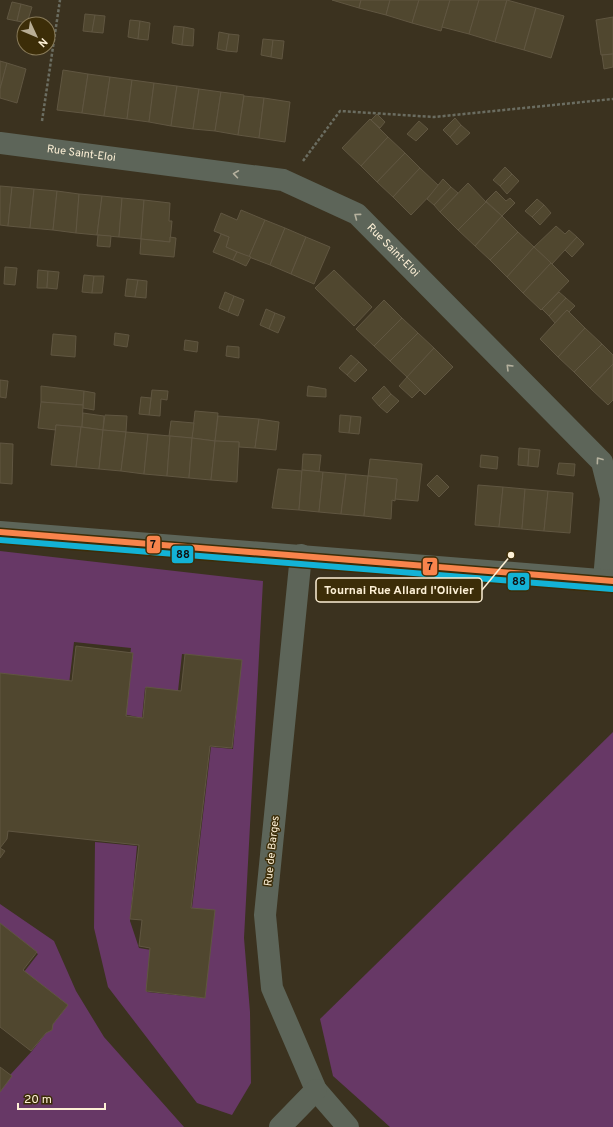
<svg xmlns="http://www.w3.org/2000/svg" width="613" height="1127" viewBox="0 0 613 1127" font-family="Overpass,sans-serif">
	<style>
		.green { fill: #673866 }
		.building { fill: #50472f; stroke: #605641 }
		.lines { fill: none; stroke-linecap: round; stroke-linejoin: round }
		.path { stroke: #6b6d61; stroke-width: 2.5; stroke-dasharray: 3 2; stroke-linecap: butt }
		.minor { stroke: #5d6559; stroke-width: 22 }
		.bus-1-casing { stroke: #3c2d08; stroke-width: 9 }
		.bus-2-casing { stroke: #3c2d08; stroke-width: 9 }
		.bus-1 { stroke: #f8844c; stroke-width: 6 }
		.bus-2 { stroke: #13b2d5; stroke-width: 6 }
		.oneway { stroke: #b5b19e }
		.labels { text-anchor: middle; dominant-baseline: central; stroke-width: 3; stroke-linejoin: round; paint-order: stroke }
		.street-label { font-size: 11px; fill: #fdf0d6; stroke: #3c2d08 }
		.leader { fill: none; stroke: #fdf0d6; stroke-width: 1.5 }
		.callout-dot { fill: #fdf0d6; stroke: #3c2d08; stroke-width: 1.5 }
		.callout { fill: #3c2d08; stroke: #fdf0d6; stroke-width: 1.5 }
		.callout-label { font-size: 12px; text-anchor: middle; font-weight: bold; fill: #fdf0d6 }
		.line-badge { stroke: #3c2d08; stroke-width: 1.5 }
		.pale-badge-label { font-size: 11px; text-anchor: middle; font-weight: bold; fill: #111 }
	</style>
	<rect width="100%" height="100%" fill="#3b321f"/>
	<g class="green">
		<polygon points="0,551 263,581 244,938 250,1012 251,1083 232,1115 197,1103 108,987 94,928 95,842 137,846 130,921 139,948 151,950 147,992 205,998 214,911 192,908 211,747 233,749 241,660 182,654 178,691 145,688 142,718 123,714 131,648 74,642 69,684 0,676"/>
		<polygon points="613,732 613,1127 390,1127 333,1076 320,1019"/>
		<polygon points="0,904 54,941 76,991 104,1037 184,1127 0,1127 0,1086 32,1051 67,1006 24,972 38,954 0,924"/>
	</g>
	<g class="building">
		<polygon points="332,0 361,0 359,8"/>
		<polygon points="361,0 390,0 386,15 359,8"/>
		<polygon points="390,0 419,0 412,23 386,15"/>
		<polygon points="419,0 450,0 441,31 412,23"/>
		<polygon points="450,0 479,0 469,34 442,27"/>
		<polygon points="479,0 507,0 495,42 469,34"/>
		<polygon points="507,0 536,8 524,50 495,42"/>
		<polygon points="12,2 21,4 17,21 7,19"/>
		<polygon points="21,4 32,7 27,23 17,21"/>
		<polygon points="536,8 564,16 551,58 524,50"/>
		<polygon points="85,14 95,15 92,32 83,31"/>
		<polygon points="95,15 105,16 103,33 92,32"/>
		<polygon points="613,17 613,54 601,55 596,20"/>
		<polygon points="130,20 140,21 138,39 128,37"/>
		<polygon points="140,21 150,23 148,40 138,39"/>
		<polygon points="174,26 184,27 182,45 172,43"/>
		<polygon points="184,27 194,29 193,46 182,45"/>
		<polygon points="219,32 229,34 226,51 217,49"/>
		<polygon points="229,34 239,35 237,52 226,51"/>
		<polygon points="263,39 273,40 271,57 261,55"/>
		<polygon points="273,40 284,41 282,59 271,57"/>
		<polygon points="613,54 613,67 604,69 602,55"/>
		<polygon points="0,61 7,63 0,89"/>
		<polygon points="7,63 26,69 17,103 0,98 0,89"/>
		<polygon points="63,70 88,74 82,113 57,110"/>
		<polygon points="88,74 110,77 104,116 82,113"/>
		<polygon points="110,77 132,80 127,119 104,116"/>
		<polygon points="132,80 154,83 149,122 127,119"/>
		<polygon points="154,83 177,86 171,126 149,122"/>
		<polygon points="177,86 199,89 193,129 171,126"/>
		<polygon points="199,89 221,92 215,131 193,129"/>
		<polygon points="221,92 244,95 238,135 215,131"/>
		<polygon points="244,96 264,98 259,138 238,135"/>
		<polygon points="264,98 290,102 285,142 259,138"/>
		<polygon points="377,114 385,122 380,128 371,120"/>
		<polygon points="455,118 461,125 450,137 443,130"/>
		<polygon points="370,119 388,137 361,166 342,148"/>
		<polygon points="419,121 428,129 416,141 407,134"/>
		<polygon points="461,125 470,133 457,145 450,137"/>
		<polygon points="388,137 405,153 377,182 361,166"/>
		<polygon points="405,153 420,168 393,197 377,182"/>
		<polygon points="505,167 512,174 500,186 493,180"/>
		<polygon points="420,168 439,186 411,215 393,197"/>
		<polygon points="512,174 519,181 507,194 500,186"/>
		<polygon points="443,179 451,187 434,205 427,199"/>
		<polygon points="468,183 486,202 458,230 440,212"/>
		<polygon points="0,186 12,187 8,226 0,225"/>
		<polygon points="12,187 34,189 30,228 8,226"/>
		<polygon points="451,187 458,193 440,212 434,205"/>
		<polygon points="34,189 57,191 53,230 30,228"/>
		<polygon points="57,191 79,194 76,233 53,230"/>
		<polygon points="496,191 506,201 510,198 515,203 502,216 486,201"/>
		<polygon points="79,194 102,196 97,235 76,233"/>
		<polygon points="102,196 122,198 119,237 97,235"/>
		<polygon points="122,198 144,200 141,239 119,237"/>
		<polygon points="537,199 544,205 532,217 525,211"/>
		<polygon points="144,200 170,203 169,221 172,221 170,242 141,239"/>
		<polygon points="486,202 502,216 475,246 458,230"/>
		<polygon points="544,205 551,213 540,225 532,217"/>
		<polygon points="241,210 265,220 249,257 226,247 229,237 214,231 221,213 237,220"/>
		<polygon points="502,216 518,232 490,260 475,246"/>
		<polygon points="265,220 285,228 270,265 249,257"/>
		<polygon points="556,226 565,234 569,230 577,237 552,264 534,247"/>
		<polygon points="285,228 306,237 291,274 270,265"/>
		<polygon points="518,232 534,247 507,277 490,260"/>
		<polygon points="221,234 229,237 226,247 237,252 233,260 213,252"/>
		<polygon points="98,235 111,236 110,247 97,246"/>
		<polygon points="170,237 176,238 174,257 140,254 141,239 170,242"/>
		<polygon points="306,237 330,247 314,284 291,274"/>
		<polygon points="577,237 584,244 572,257 565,250"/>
		<polygon points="534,247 551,263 523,293 507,277"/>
		<polygon points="237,252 251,257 246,266 233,260"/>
		<polygon points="551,263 569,281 541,310 523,293"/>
		<polygon points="5,267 17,268 15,285 4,284"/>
		<polygon points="38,270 48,271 47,288 37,288"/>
		<polygon points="334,270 372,307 354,326 315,288"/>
		<polygon points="48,271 59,272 57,289 47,288"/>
		<polygon points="84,275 94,276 92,293 82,292"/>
		<polygon points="94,276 104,276 102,293 92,293"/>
		<polygon points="127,279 138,280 135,297 125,296"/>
		<polygon points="138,280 147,281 146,298 135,297"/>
		<polygon points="225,292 234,296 228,312 219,308"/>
		<polygon points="559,292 566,298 549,316 542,309"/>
		<polygon points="234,296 244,300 238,316 228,312"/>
		<polygon points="566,298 575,306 569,312 567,310 555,323 549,316"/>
		<polygon points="384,300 402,318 374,346 356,329"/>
		<polygon points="266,309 275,313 269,329 260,325"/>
		<polygon points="567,310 585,328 558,357 540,339"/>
		<polygon points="275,313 285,317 278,333 269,329"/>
		<polygon points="402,318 418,333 390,361 374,346"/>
		<polygon points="585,328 602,344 574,372 558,357"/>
		<polygon points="115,333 129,335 127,347 114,345"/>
		<polygon points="418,333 434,348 407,377 390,361"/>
		<polygon points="53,334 76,336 75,357 51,355"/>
		<polygon points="185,340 198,342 197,352 184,350"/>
		<polygon points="602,344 613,355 613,364 590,388 574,372"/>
		<polygon points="227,346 239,347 239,358 226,356"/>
		<polygon points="434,348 453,367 425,395 407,377"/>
		<polygon points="351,355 359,362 347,375 339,368"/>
		<polygon points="359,362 367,370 355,382 347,375"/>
		<polygon points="613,364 613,400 608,405 590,388"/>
		<polygon points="407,377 420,390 412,398 399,386"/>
		<polygon points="0,380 8,381 6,398 0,397"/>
		<polygon points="41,386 84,391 83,405 41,402"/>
		<polygon points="308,386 326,389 326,397 307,396"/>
		<polygon points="384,386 391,394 379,406 372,398"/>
		<polygon points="152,390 168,391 167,400 161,399 160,416 149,415"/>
		<polygon points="84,391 95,393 94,410 83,408"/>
		<polygon points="391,394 399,401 387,413 379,406"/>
		<polygon points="141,397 151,398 149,415 139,414"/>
		<polygon points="41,402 83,405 82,427 56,425 56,430 38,428"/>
		<polygon points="195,411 218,413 215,441 192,438"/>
		<polygon points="83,413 104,416 103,430 82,427"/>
		<polygon points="105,415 127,416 126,432 103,430"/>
		<polygon points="340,415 351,416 349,433 339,432"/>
		<polygon points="218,416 259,419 255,448 239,447 239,442 215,441"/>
		<polygon points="351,416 361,417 359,434 349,433"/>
		<polygon points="259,419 279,422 276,450 255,448"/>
		<polygon points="171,421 194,423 192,438 169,436"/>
		<polygon points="56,425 81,427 76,467 51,465"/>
		<polygon points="81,427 103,430 99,469 76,467"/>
		<polygon points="103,430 126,432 121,471 99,469"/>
		<polygon points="126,432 148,434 144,474 121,471"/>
		<polygon points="148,434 170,436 167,476 144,474"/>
		<polygon points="170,436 192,438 189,478 167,476"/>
		<polygon points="192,438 215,441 211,480 189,478"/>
		<polygon points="215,441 239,442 237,482 211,480"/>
		<polygon points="0,443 13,444 12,484 0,483"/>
		<polygon points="519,448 529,449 528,466 518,465"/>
		<polygon points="529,449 540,450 538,467 528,466"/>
		<polygon points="303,454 321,455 319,472 302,470"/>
		<polygon points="481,455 498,457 497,469 480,467"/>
		<polygon points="370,459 422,464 418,501 395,499 397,479 368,476"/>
		<polygon points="559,463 575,464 574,476 557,474"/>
		<polygon points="278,469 302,471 299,510 272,508"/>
		<polygon points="302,470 323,472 319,512 299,510"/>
		<polygon points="323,472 346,474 341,514 319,512"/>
		<polygon points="346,474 368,476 364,516 341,514"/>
		<polygon points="437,475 449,487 439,497 427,485"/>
		<polygon points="368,476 397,479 395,501 392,500 391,519 364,516"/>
		<polygon points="478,485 503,487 499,527 475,525"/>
		<polygon points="503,487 525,489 522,529 499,527"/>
		<polygon points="525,489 548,491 544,531 522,529"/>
		<polygon points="548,491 573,493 570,533 544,531"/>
		<polygon points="76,646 133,653 126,716 143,718 146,687 181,691 185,654 242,660 232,748 210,746 191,908 215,910 205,998 146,991 150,948 139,946 142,920 130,919 139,845 8,831 7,839 0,848 5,851 0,858 0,673 72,681"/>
		<polygon points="0,923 37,952 23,970 68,1005 53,1024 52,1030 46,1033 31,1051 0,1027"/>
		<polygon points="0,1067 12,1076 0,1092"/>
	</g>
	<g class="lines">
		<g class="path">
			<polyline points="42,121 60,0"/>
			<polyline points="303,161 340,111 434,117 613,99"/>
		</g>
		<g class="minor">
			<path id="s1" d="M0 143 283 180 357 214 602 462 611 498 604 580"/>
			<polyline points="0,532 613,581"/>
			<polyline points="301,555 265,915 272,988 316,1090 348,1127"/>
			<polyline points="280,1127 316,1090"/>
		</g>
		<defs>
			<polyline id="bus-1" points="0,532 613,581"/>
			<polyline id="bus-2" points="0,540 612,589"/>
		</defs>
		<use href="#bus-1" class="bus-1-casing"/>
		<use href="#bus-2" class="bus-2-casing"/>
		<use href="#bus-1" class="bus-1"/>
		<use href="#bus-2" class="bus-2"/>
	</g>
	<defs><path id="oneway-chevron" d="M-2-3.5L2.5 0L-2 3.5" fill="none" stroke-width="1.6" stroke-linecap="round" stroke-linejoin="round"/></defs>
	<g class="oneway">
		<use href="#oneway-chevron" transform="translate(236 174) rotate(-172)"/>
		<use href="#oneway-chevron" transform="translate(357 216) rotate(-143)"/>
		<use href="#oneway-chevron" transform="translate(509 367) rotate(-135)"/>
		<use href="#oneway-chevron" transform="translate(599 460) rotate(-126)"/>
	</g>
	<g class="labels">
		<g class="street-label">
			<text stroke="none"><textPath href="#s1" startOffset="82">Rue Saint-Eloi</textPath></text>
			<text stroke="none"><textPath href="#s1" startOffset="418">Rue Saint-Eloi</textPath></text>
			<text transform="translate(272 851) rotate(-84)">Rue de Barges</text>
		</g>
	</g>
	<path class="leader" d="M511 555L482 590"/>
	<circle class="callout-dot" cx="511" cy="555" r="4"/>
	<rect class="callout" x="316" y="578" width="166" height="24" rx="4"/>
	<g class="callout-label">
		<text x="399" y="594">Tournai Rue Allard l'Olivier</text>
	</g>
	<g class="line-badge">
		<rect x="146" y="535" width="15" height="19" rx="4" fill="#f8844c"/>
		<rect x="171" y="545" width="23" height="19" rx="4" fill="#13b2d5"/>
		<rect x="422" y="557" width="16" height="19" rx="4" fill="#f8844c"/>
		<rect x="507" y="572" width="23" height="19" rx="4" fill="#13b2d5"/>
	</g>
	<g class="pale-badge-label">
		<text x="153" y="548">7</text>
		<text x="183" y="558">88</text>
		<text x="430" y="570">7</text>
		<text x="519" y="585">88</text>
	</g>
	<g transform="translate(36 36) rotate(134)"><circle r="19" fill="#3c2d08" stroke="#897b5a"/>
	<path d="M0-3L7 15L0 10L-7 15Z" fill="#b9ae96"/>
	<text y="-6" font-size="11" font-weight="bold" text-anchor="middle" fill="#fdf0d6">N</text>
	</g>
	<path d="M18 1103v6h87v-6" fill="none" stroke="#fdf0d6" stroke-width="2"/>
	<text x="24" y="1103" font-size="12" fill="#fdf0d6" stroke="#3c2d08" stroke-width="3" paint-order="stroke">20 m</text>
</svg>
